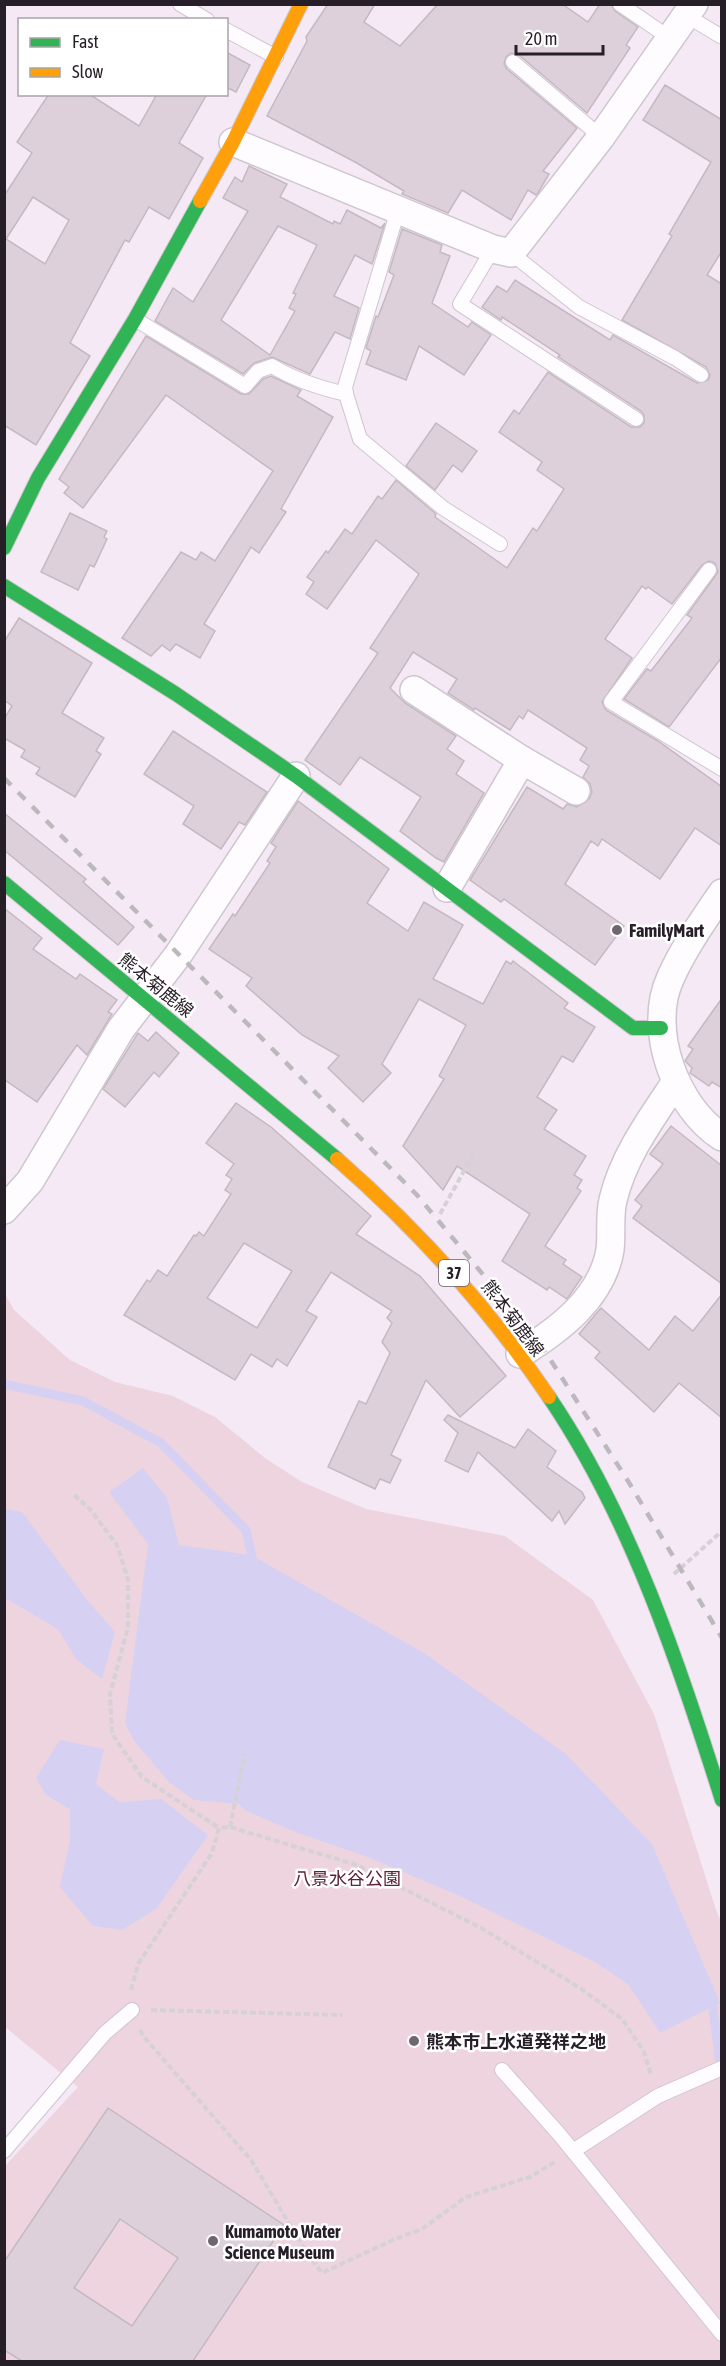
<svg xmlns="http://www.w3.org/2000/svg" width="726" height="2366" viewBox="0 0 726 2366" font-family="'Asap Condensed','Noto Sans JP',sans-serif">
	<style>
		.green { fill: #edd4df }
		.water { fill: #d6d1f2 }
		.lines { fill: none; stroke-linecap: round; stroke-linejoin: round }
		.stream { stroke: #d6d1f2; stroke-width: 9 }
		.building { fill: #ddd0db; stroke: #c4b9c2; stroke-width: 1.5; fill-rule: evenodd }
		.lane-casing { stroke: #cec6cf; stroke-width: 16 }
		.street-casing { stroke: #cec6cf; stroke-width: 30 }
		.fast-casing { stroke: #cec6cf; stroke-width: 16 }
		.slow-casing { stroke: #cec6cf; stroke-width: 16 }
		.path { stroke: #d5d1d5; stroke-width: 4; stroke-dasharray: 6 3; stroke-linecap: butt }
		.lane { stroke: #fefcfe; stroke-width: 14 }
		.street { stroke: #fefcfe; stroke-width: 27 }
		.fast { stroke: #30b455; stroke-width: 14 }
		.slow { stroke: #ff9f0a; stroke-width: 14 }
		.rail { stroke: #bcb9bc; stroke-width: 4.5; stroke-dasharray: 10 10; stroke-linecap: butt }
		.poi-dot { fill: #6f666f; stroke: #fff; stroke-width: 2 }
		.labels { text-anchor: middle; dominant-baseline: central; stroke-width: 5; stroke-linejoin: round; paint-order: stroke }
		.shield { fill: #fff; stroke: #686268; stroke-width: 1.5 }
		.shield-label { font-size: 16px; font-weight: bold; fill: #271f27 }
		.poi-label { font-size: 18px; font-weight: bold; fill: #271f27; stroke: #fff; text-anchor: start }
		.street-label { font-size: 18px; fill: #271f27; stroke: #fff }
		.park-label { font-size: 18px; fill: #5d2339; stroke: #fff }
	</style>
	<rect width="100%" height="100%" fill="#f5e9f6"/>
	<polygon class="green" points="4,1292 14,1310 70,1360 115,1382 173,1396 215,1417 265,1458 302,1482 366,1509 505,1536 593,1600 654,1714 716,1910 721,1921 721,2361 5,2361 5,2166 78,2087 5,2027"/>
	<g class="water">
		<polygon points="143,1468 167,1498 179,1545 251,1555 424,1653 566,1754 652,1844 720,2003 660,2033 628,1984 593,1961 460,1896 365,1856 298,1833 246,1811 239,1804 194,1800 169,1782 134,1741 125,1723 148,1544 109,1492"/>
		<polygon points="5,1509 22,1512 88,1601 115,1632 102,1679 76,1659 58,1629 5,1598"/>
		<polygon points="60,1740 104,1749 96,1784 119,1802 161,1799 208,1835 156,1909 122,1930 93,1926 60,1887 70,1840 70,1809 46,1795 36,1778"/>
	</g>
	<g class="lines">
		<g class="stream">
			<polyline points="4,1384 83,1401 161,1443 246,1530 254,1566"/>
			<polyline points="711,1994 721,2073"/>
		</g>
	</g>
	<g class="building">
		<polygon points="328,4 375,4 364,22 400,46 438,4 562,4 588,22 600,4 611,4 615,11 638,27 626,45 630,48 587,113 519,55 511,53 506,57 504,64 507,69 577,128 543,171 549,174 538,193 536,195 528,190 511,220 462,190 448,213 402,194 404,191 355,162 267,116 307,41 306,37"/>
		<polygon points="226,52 250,65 236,92 226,87"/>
		<polygon points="665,85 722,120 722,251 707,275 722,284 722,657 669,727 624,699 647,669 651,671 692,618 687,615 718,572 715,563 709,561 702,565 672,604 648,587 646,589 642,586 605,639 632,658 602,702 606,710 658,741 722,787 722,846 695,828 660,879 602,839 598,846 591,841 565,884 624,926 595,965 504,899 501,902 470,880 527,787 563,809 567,804 577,807 589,799 592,792 590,784 583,777 589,766 580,760 587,748 528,710 523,719 519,716 510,730 475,708 474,710 448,693 457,679 413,652 390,688 405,703 456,736 447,749 464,761 456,774 484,793 444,862 436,858 400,831 421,797 360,757 340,785 305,760 378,653 370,648 419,574 376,540 327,609 306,594 314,582 307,577 326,551 328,553 345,529 352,534 378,496 382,499 396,480 436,514 435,517 507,568 533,528 537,531 564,489 537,470 542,462 499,432 514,410 519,414 548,372 631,427 640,427 644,423 644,415 641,411 558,357 560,355 502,317 501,320 482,307 497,286 507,292 515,280 610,340 613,335 697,383 708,380 710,375 706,367 622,320 672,236 669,234 711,162 643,120"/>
		<path d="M49 94H89L139 126 157 94H207L179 143 203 158 169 219 149 207 129 242 125 240 70 343 90 356 36 445 4 425V196L32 153 17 142ZM33 197 69 220 45 264 6 239Z"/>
		<path d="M249 166 287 184 280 197 333 224 334 221 340 224 347 210 381 228 385 223 372 264 355 255 334 296 359 308 350 339 335 332 310 374 272 357 254 363 243 374 155 321 173 288 193 302 248 211 223 198 235 177 242 182ZM278 226 317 245 293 293 296 294 289 308 295 311 270 355 221 320Z"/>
		<polygon points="402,229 442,245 440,252 450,256 432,303 468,327 472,322 491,335 464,375 419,346 406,380 366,364 371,351 366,348 376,316 378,317 394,275 389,272"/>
		<polygon points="146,336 241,394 249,394 263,379 271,376 301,390 297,396 333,417 281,509 286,512 259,553 251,547 204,624 215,631 200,658 176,644 170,651 162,645 151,656 122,638 181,552 196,560 201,552 215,561 273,471 166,395 83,508 64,493 69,487 59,479"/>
		<polygon points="436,423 477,451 462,472 453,465 435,490 406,466"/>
		<polygon points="70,513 107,531 104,537 107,539 94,567 90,565 78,590 41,572"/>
		<polygon points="19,618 92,663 62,713 104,738 96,751 101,754 75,797 36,774 40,768 21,757 25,750 4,738 4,719 12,706 4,700 4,642"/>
		<polygon points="173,731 267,792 245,825 239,822 221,849 183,824 194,806 144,774"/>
		<polygon points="298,801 389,869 367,903 408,931 424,902 463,925 433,979 483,1004 506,961 511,964 513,961 568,1003 564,1008 595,1027 573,1062 562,1056 537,1097 557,1110 544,1129 586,1156 574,1175 582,1180 577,1188 581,1191 545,1246 566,1260 563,1264 582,1277 567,1299 549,1287 547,1290 502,1261 530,1214 457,1166 443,1190 403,1146 444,1079 439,1076 466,1025 419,999 382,1064 391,1073 363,1102 328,1068 339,1056 302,1035 246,986 252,978 209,949 233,914 235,916 270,863 267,861 276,847 271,843"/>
		<polygon points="4,813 86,879 83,882 134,927 118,945 4,850"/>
		<polygon points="4,908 42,938 33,949 76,979 80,974 117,1000 108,1012 112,1014 87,1055 77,1045 37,1102 5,1080"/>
		<polygon points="722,998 722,1088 712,1082 709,1086 690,1073 692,1068 685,1061 693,1049 688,1046"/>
		<polygon points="156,1032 179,1053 159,1077 154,1072 125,1107 103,1089 138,1033 148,1041"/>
		<path d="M236 1103 271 1127 371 1216 356 1234 420 1276 506 1376 460 1417 426 1380 391 1455 401 1460 390 1483 380 1479 375 1489 328 1467 359 1401 366 1404 390 1353 382 1342 392 1323 387 1318 392 1311 331 1272 306 1311 317 1317 287 1366 277 1359 272 1367 251 1354 235 1380 124 1315 147 1280 150 1282 158 1270 167 1276 194 1235 196 1236 199 1232 204 1236 231 1194 225 1190 232 1179 226 1175 234 1164 206 1143ZM244 1243 292 1271 257 1328 207 1298Z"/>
		<polygon points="671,1126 722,1166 722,1284 633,1218 642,1206 635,1200 663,1164 650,1154"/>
		<polygon points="722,1294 722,1418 679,1383 654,1412 595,1358 600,1352 579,1334 601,1308 649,1350 675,1316 693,1331"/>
		<polygon points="448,1415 515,1448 528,1429 556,1451 547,1467 582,1492 585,1498 565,1524 559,1511 552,1521 478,1452 468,1472 445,1461 458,1433 444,1420"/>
		<path d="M108 2108 284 2225 193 2361H22L4 2350V2262ZM120 2219 178 2258 132 2326 74 2288Z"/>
	</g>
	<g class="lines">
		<defs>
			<g id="lane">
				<polyline points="180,4 207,20"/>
				<polyline points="620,4 671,39"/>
				<polyline points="687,16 722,37"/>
				<polyline points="226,30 276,57"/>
				<polyline points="513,62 601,137"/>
				<polyline points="398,210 345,387 346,394 360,439 443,508 500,544"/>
				<polyline points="493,249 460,304 636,419"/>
				<polyline points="511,253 579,307 675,358 701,375"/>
				<path d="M135 319 245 386 258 371 272 366C295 380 320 388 346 394"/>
				<polyline points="709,570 611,702 722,769"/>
				<polyline points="502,2070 559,2134 722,2334"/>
				<polyline points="4,2151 105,2033 132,2010"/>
				<polyline points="573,2151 658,2096 722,2068"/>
			</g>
			<g id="street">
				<polyline points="233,142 493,249 511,253 601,137 694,4"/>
				<polyline points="414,690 522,760"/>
				<polyline points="447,888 522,760 576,791"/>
				<path d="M722 893C703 921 683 949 670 979 647 1030 676 1108 722 1137"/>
				<polyline points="4,1210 30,1181 121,1029 178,955 296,776"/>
				<path d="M520 1354C559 1330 602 1298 610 1250 612 1234 609 1216 613 1200 623 1157 651 1119 675 1083"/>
			</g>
			<g id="fast">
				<polyline points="4,548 38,478 135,319 200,201"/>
				<polyline points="4,586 176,694 296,776 633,1028 661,1028"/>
				<polyline points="4,883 337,1159"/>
				<path d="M549 1397C631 1518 678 1662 722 1800"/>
			</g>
			<g id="slow">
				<polyline points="200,201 233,142 301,4"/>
				<path d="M337 1159C418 1230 489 1308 549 1397"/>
			</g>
		</defs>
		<use href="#lane" class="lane-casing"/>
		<use href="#street" class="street-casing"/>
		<use href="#fast" class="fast-casing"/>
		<use href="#slow" class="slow-casing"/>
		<g class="path">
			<polyline points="440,1214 474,1153"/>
			<polyline points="74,1495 89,1508 117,1545 128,1579 128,1627 110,1694 112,1734 142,1777 219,1828"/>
			<polyline points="674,1574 722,1531"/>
			<polyline points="230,1827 245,1753"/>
			<polyline points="131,1990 138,1964 212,1853 219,1828 230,1827 357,1865 481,1928 580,1988 622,2019 644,2052 651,2075"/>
			<polyline points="151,2010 342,2015"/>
			<polyline points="140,2030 144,2037 251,2160 305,2250 322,2273 395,2239 422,2229 466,2197 530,2177 556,2161"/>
		</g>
		<use href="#lane" class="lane"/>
		<use href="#street" class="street"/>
		<use href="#fast" class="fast"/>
		<use href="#slow" class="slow"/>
		<polyline class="rail" points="4,778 417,1195 539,1342 628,1481 722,1638"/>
	</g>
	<g class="poi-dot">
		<circle cx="617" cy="930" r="6"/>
		<circle cx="414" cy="2041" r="6"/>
		<circle cx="213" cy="2241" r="6"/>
	</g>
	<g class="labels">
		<rect class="shield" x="439" y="1260" width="30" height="26" rx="4.5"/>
		<g class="shield-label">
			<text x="454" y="1273">37</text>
		</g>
		<g class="poi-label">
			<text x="629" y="930">FamilyMart</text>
			<text x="426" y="2041">熊本市上水道発祥之地</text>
			<text x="225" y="2231">Kumamoto Water<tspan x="225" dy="21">Science Museum</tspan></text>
		</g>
		<g class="street-label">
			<text transform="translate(156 985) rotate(39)">熊本菊鹿線</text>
			<text transform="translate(513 1318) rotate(53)">熊本菊鹿線</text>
		</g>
		<g class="park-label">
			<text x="347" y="1878">八景水谷公園</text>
		</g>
	</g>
	<rect width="726" height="2366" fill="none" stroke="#271f27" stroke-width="12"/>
	<rect x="18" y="18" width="210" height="78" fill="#ffffff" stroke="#a9a5a9" stroke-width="1.5"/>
	<rect x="30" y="38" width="30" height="9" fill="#30b455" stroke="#a9a5a9" stroke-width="1.5"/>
	<text x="72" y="48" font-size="18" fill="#271f27">Fast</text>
	<rect x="30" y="68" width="30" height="9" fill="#ff9f0a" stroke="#a9a5a9" stroke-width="1.5"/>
	<text x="72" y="78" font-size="18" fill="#271f27">Slow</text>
	<path d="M516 45v9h87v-9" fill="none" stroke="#271f27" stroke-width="3"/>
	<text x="525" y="45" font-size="18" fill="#271f27" stroke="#ffffff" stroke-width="4.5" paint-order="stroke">20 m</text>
</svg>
